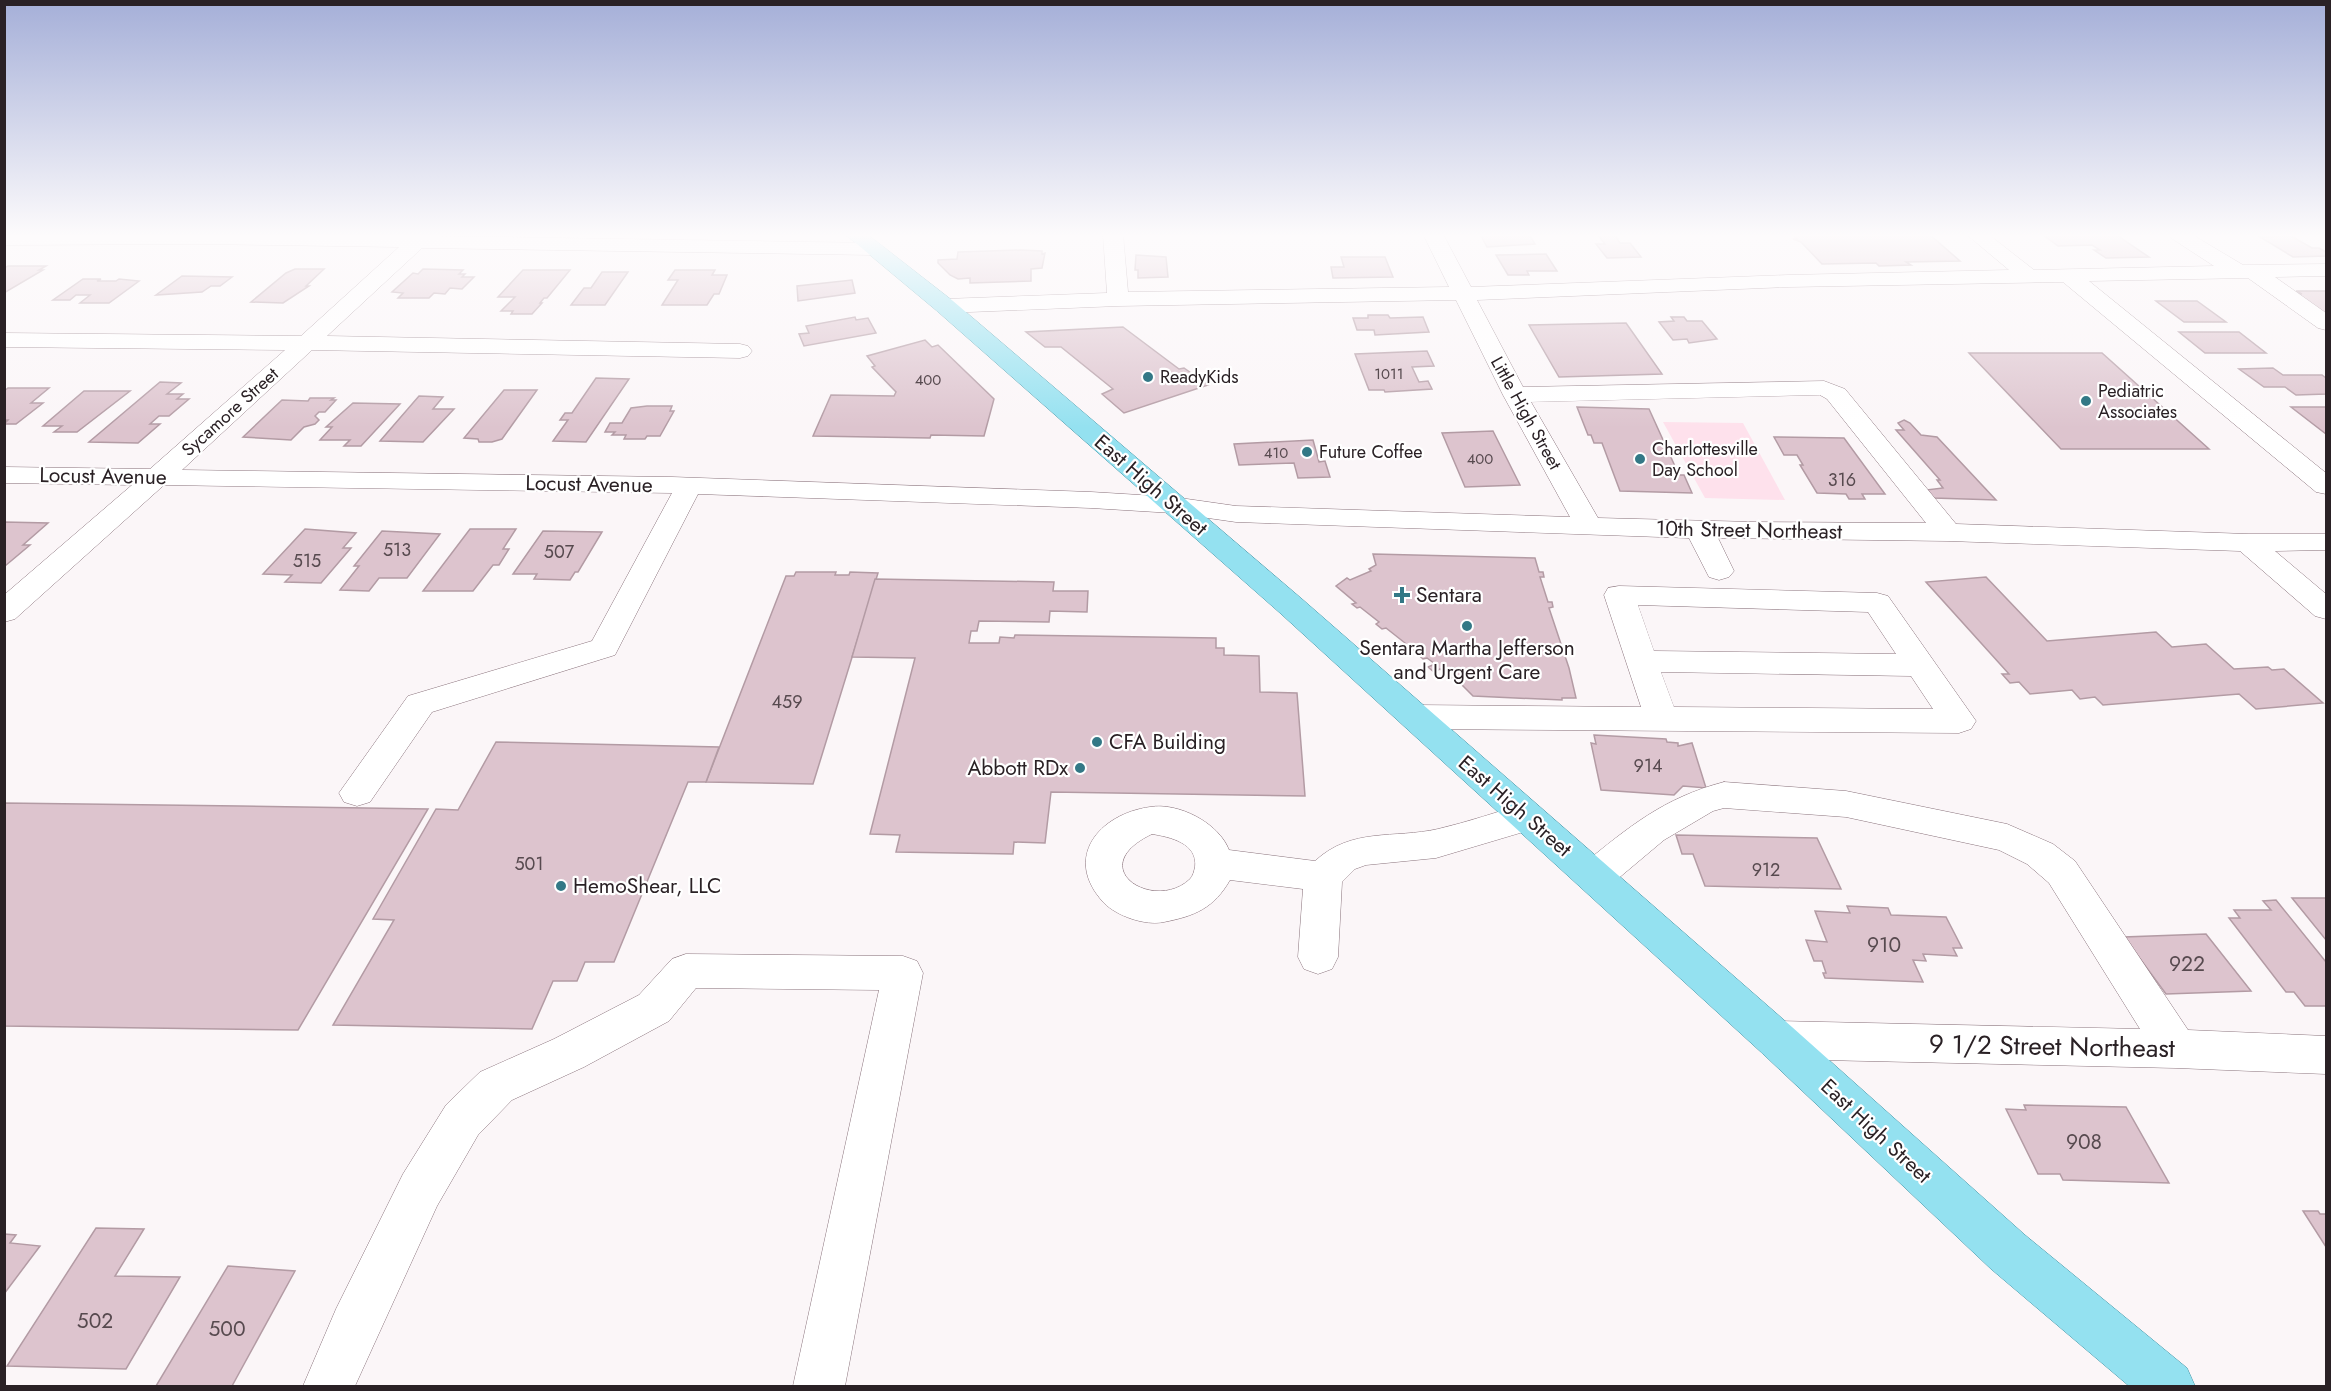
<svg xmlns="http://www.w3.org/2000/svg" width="2331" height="1391" viewBox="0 0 2331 1391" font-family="Jost,sans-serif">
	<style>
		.green { fill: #fee1ec }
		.building { fill: #ddc4ce; stroke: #b39ba4; stroke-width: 1.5 }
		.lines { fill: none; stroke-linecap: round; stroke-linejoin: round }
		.minor-casing { stroke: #8a737c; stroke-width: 1 }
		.major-casing { stroke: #4191a2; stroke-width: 1 }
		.minor { fill: #fff; fill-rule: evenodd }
		.major { fill: #94e1f0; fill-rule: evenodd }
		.poi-dot { fill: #337886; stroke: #fff; stroke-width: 2 }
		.labels { text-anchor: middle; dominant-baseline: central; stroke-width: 4.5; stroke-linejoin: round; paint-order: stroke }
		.far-number-label { font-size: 15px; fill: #574a4f }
		.far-poi-label { font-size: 18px; fill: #2a2125; stroke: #fff; text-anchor: start }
		.far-street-label { font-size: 18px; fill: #2a2125; stroke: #fff }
		.number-label { font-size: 18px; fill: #574a4f }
		.street-label { font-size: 21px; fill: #2a2125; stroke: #fff }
		.poi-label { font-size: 21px; fill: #2a2125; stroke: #fff; text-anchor: start }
		.near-number-label { font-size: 21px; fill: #574a4f }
		.near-street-label { font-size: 26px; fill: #2a2125; stroke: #fff }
	</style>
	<rect width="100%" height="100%" fill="#fbf6f8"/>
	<polygon class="green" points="1663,422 1743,423 1785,500 1705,498"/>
	<g class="building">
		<polygon points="1480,234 1529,234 1535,244 1487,247"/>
		<polygon points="1597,234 1614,234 1620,243 1630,243 1641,257 1607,258 1596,244 1605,244"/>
		<polygon points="1792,234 1929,234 1960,261 1906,262 1911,265 1879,266 1876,263 1822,264 1801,242 1793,239 1797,239"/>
		<polygon points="2042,234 2115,234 2149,257 2106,258 2094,250 2100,250 2092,245 2058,246"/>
		<polygon points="2291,236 2312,248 2319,248 2326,252 2326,256 2293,257 2260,237"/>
		<polygon points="1021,250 1042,251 1042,254 1045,253 1042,268 1031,269 1031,281 970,283 970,278 958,279 950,275 938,263 938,260 957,259 958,252"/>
		<polygon points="1546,254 1557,271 1527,271 1529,275 1508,275 1496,255"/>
		<polygon points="1136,255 1166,257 1168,277 1138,278 1138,270 1135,270"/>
		<polygon points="1341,257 1385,257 1393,277 1333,278 1331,267 1344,267"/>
		<polygon points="8,266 46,266 39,270 43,270 4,293 4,268"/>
		<polygon points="295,269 324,269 306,286 309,286 283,303 251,302 286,273"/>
		<polygon points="423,269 463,270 459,274 465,274 462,277 474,277 462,289 450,288 445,294 434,293 429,298 398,298 403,293 392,292 413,273 418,274"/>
		<polygon points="523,270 570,270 547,298 544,298 540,303 542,303 532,314 511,314 513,311 501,311 515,297 498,297"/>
		<polygon points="675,270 715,270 712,275 727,275 719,294 714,294 707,305 662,305 678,280 668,280"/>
		<polygon points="602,272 628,272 605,305 571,305 584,288 591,288"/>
		<polygon points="182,276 232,277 220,286 211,286 202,292 156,295"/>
		<polygon points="83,279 101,279 97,281 116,281 119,279 139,281 109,303 80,303 90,295 76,295 70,300 53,300"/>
		<polygon points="852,280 855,293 798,301 797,286"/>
		<polygon points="2296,291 2326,291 2326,313 2321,313 2294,294 2302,294"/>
		<polygon points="2156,301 2197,301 2226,322 2184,322"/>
		<polygon points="1368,315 1388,315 1390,318 1423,317 1429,332 1375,335 1374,330 1357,330 1353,318 1368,318"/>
		<polygon points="855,317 856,320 868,318 876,333 804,346 799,334 809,333 806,326"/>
		<polygon points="1671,317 1684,317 1687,321 1702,321 1717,339 1689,343 1687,339 1673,340 1659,322 1674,321"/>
		<polygon points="1626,323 1662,374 1559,377 1529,325"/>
		<polygon points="1123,327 1179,369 1184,368 1208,385 1124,413 1102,394 1113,389 1061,347 1045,347 1026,332"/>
		<polygon points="2179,332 2239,332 2266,353 2205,353"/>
		<polygon points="925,340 932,347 938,345 994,399 984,436 931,435 930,438 813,436 831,395 894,396 896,392 872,367 875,366 867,356"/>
		<polygon points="1427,351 1434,366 1412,367 1419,382 1428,381 1432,389 1385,392 1384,390 1369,390 1355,354"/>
		<polygon points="1969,353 2102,353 2209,449 2061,449"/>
		<polygon points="2273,368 2283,375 2322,375 2326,378 2326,394 2296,395 2285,387 2264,387 2239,369"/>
		<polygon points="596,378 629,379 586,442 553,441 568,420 560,420 565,413 572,413"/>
		<polygon points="160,382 181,383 167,394 183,394 177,399 189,399 169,416 159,416 150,424 160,424 138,443 89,442"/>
		<polygon points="8,388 49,388 31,403 43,403 16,424 4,424 8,420 4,420 4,391"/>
		<polygon points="504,390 537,390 502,439 492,442 479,442 478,439 464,438"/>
		<polygon points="84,391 130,391 77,432 54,432 62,426 43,426"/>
		<polygon points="419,396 443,397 433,409 454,409 423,442 380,441"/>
		<polygon points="310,398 334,398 331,400 336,400 325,412 319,412 315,416 319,420 315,424 304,427 291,440 243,437 282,400 308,401"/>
		<polygon points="353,403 400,404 361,446 344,446 350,440 320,440 332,427 326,427"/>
		<polygon points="647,406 672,406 670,411 674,411 660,436 647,436 645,439 624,439 626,435 612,435 615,432 605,432 610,423 622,423 631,408"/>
		<polygon points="1577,407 1649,409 1679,475 1684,475 1692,493 1620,491 1602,443 1594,443 1591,435 1588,435"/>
		<polygon points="2291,407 2326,407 2326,434"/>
		<polygon points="1904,420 1910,423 1921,435 1937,437 1996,500 1933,498 1926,490 1943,488 1937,480 1940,480 1896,430 1904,430 1898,423"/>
		<polygon points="1493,431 1520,485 1465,487 1442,433"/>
		<polygon points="1774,437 1844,438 1885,494 1862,494 1865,499 1849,499 1846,494 1817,493 1800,465 1803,465 1797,455 1784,455"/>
		<polygon points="1313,440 1319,462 1325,461 1330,477 1298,478 1294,463 1239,465 1234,444"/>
		<polygon points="4,522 48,523 23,545 30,545 5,566"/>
		<polygon points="305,529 356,533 343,548 351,548 321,583 285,582 292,575 263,574"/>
		<polygon points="470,529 516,529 503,549 509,549 499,565 493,565 473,591 423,591"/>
		<polygon points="382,531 440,534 407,578 379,578 369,591 340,590 359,566 354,566"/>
		<polygon points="543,531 602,532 578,572 575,572 570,580 534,579 537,574 513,574"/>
		<polygon points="1373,554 1535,558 1539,572 1543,572 1544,577 1540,577 1548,602 1552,602 1553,607 1549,608 1569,668 1576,698 1562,698 1562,700 1473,696 1461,684 1459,684 1440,669 1434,672 1428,667 1435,664 1427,658 1423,659 1412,649 1408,651 1401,645 1405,643 1386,628 1382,629 1376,624 1379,622 1360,607 1357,608 1352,604 1356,603 1336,586 1347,578 1350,580 1371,571 1369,569 1376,565"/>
		<polygon points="796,572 836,572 835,575 849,575 850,572 878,573 813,784 706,782 786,576 794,576"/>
		<polygon points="1986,577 2047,641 2156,632 2172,647 2206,644 2234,669 2268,667 2272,670 2284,669 2323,703 2256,709 2239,694 2103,705 2095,697 2080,699 2072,690 2030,694 2019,682 2010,683 2002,674 2009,674 1926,582"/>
		<polygon points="875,579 1054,582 1053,591 1088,591 1087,612 1050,611 1049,622 979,621 977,631 971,631 969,643 999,643 1000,637 1014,638 1015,635 1216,638 1216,648 1224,648 1224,655 1259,656 1260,692 1297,693 1305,796 1051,792 1045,843 1014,842 1013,854 896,852 900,835 870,834 915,658 852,657"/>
		<polygon points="1594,735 1666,739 1667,742 1678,743 1678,746 1692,743 1706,788 1683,786 1674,795 1601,790 1591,743 1596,744"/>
		<polygon points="496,742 719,747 706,782 688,782 614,962 585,962 577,981 553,981 532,1029 333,1025 394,920 373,919 436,809 458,810"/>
		<polygon points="4,803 240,806 428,809 298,1030 4,1026"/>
		<polygon points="1676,835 1817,838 1841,889 1705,886 1693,854 1682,854"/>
		<polygon points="2292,898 2326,898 2326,940"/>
		<polygon points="2276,900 2326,962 2326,1006 2305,1006 2294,992 2286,992 2229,918 2240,918 2234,910 2271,910 2263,901"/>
		<polygon points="1847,906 1888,908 1891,915 1946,917 1962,948 1953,948 1957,956 1923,954 1926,961 1913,960 1923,982 1825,978 1823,973 1826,973 1822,961 1814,961 1806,940 1827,942 1815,911 1850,913"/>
		<polygon points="2206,934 2251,991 2166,994 2124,937"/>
		<polygon points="2024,1105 2126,1107 2169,1183 2063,1180 2060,1174 2038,1174 2006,1109 2026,1110"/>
		<polygon points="2303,1211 2318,1211 2320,1214 2326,1214 2326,1247"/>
		<polygon points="96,1228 144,1229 115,1276 180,1277 126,1369 7,1366"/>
		<polygon points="4,1234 16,1235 10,1243 40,1246 4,1294"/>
		<polygon points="228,1266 295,1271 232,1386 156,1386"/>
	</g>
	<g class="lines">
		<defs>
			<g id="minor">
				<path d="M4 234H435L434 236 874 243 881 245 884 249 881 253 874 255 422 248 327 336 740 344 748 346 752 351 748 356 740 358 312 350 182 470 672 477 1091 492 1173 497 1236 506 1570 517 1503 395 1456 300 1118 306 945 313 937 311 934 306 937 301 945 299 1107 293 1103 234H1123L1128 292 1449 287 1423 234H1443L1471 287 1788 275 2009 270 1966 234H1988L2034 270 2214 266 2171 238 2168 234H2191L2243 265 2326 264V276L2275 277 2326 313V330L2318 328 2248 278 2089 281 2326 473V494L2316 492 2063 282 1788 287 1477 300 1523 387 1824 381 1845 389 1956 524 2248 534H2326V550L2275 551 2326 594V619L2315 616 2240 551 1948 541 1718 538 1734 571 1729 577 1719 580 1709 577 1689 538 1236 522 1173 513 1091 508 698 494 615 655 432 712 370 802 357 806 344 802 339 793 408 696 592 641 672 493 164 485 15 619 4 622V595L132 485 4 483V467L150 469 285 350 4 347V333L301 336 399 247 202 244 4 245ZM1820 395 1827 399 1926 523 1754 522 1598 518 1531 402Z"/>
				<path d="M1619 586 1877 593 1888 596 1976 721 1971 729 1959 733 1415 729 1403 725 1398 717 1403 709 1415 705 1641 707 1604 595 1608 588ZM1638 605 1868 612 1896 654 1654 651ZM1661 672 1911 676 1933 709 1674 707Z"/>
				<path d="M1724 782 1846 791 2007 824 2053 844 2075 861 2188 1030 2326 1036V1074L2176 1068 1777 1059 1762 1053 1756 1040 1762 1027 1777 1021 2140 1029 2049 883 2027 864 1999 850 1846 817 1724 808 1713 811 1664 840 1608 887 1595 891 1582 887 1576 876 1582 865C1629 827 1663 798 1724 782Z"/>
				<path d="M1527 803 1540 807 1545 817 1540 827 1436 858 1366 865 1355 869 1342 882 1338 957 1332 969 1318 974 1304 969 1298 957 1303 889 1230 880C1214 908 1195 916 1164 922 1145 926 1117 916 1104 903 1062 858 1099 814 1150 807 1178 802 1219 823 1229 850L1315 861C1352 827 1394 839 1438 829 1468 822 1497 812 1527 803ZM1152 834C1170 837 1198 843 1195 867 1194 871 1193 876 1190 879 1155 913 1081 868 1152 834Z"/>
				<polygon points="686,954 903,956 917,961 923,973 845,1386 793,1386 879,990 696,988 669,1021 584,1067 512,1100 478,1135 437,1206 355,1386 303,1386 336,1309 403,1174 446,1105 480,1072 554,1039 639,995 672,959"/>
			</g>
			<polygon id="major" points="845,234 867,234 953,301 1302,599 1792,1027 2025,1235 2187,1368 2195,1386 2129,1386 1991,1269 1762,1053 1280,613 937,311"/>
		</defs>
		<use href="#minor" class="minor-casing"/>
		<use href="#major" class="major-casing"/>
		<use href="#minor" class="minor"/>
		<use href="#major" class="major"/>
	</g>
	<linearGradient id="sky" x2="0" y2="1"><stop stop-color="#a5afd8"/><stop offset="0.55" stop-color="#fdfbfc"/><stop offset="1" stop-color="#fdfbfc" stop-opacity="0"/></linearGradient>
	<rect width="2331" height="428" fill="url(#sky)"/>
	<g class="poi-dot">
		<circle cx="1148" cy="377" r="6"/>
		<circle cx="2086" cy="401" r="6"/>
		<circle cx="1307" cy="452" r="6"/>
		<circle cx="1640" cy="459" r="6"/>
		<path d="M1399 586h6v6h6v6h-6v6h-6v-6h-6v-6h6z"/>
		<circle cx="1467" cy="626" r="6"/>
		<circle cx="1097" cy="742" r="6"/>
		<circle cx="1080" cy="768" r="6"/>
		<circle cx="561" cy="886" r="6"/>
	</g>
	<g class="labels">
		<g class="far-number-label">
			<text x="1389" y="374">1011</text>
			<text x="928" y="380">400</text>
			<text x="1276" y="453">410</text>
			<text x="1480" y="459">400</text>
		</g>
		<g class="far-poi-label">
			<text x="1160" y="377">ReadyKids</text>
			<text x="2098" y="391">Pediatric<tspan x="2098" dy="21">Associates</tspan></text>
			<text x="1652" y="449">Charlottesville<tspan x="1652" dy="21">Day School</tspan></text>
			<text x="1319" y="452">Future Coffee</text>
		</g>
		<g class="far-street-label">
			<text transform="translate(230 412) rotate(-42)">Sycamore Street</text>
			<text transform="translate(1526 413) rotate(61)">Little High Street</text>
		</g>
		<g class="number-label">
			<text x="1842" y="480">316</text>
			<text x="397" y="550">513</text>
			<text x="559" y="552">507</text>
			<text x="307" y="561">515</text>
			<text x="787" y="702">459</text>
			<text x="1648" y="766">914</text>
			<text x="529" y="864">501</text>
			<text x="1766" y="870">912</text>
		</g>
		<g class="street-label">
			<text transform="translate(103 476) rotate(1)">Locust Avenue</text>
			<text transform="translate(589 484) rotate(1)">Locust Avenue</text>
			<text transform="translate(1151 485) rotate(41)">East High Street</text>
			<text transform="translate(1749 530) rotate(1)">10th Street Northeast</text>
			<text transform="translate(1515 806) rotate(41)">East High Street</text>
			<text transform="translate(1876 1131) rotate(43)">East High Street</text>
		</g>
		<g class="poi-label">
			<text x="1416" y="595">Sentara</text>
			<text x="1467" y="648" text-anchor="middle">Sentara Martha Jefferson<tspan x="1467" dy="24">and Urgent Care</tspan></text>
			<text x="1109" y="742">CFA Building</text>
			<text x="1068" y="768" text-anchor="end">Abbott RDx</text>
			<text x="573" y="886">HemoShear, LLC</text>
		</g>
		<g class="near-number-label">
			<text x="1884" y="945">910</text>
			<text x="2187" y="964">922</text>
			<text x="2084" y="1142">908</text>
			<text x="95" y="1321">502</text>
			<text x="227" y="1329">500</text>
		</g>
		<g class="near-street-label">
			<text transform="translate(2052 1046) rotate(1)">9 1/2 Street Northeast</text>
		</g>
	</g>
	<rect width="2331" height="1391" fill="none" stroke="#2a2125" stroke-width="12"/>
</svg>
